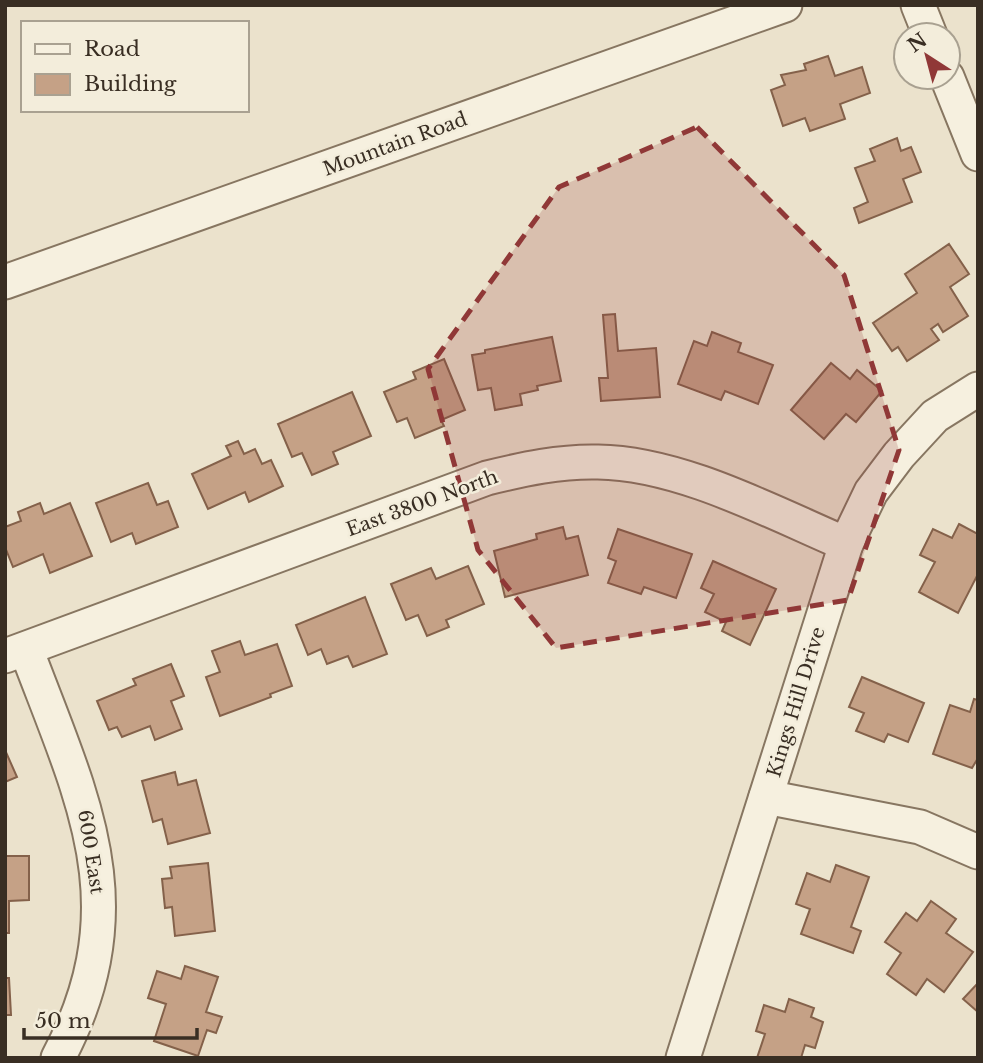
<svg xmlns="http://www.w3.org/2000/svg" width="983" height="1063" viewBox="0 0 983 1063" font-family="'Libre Baskerville',serif">
	<style>
		.building { fill: #c5a186; stroke: #84614a; stroke-width: 2 }
		.lines { fill: none; stroke-linecap: round; stroke-linejoin: round }
		.minor-casing { stroke: #877661; stroke-width: 37 }
		.minor { stroke: #f6f0df; stroke-width: 33 }
		.marked { fill: #903837; fill-opacity: 0.2; stroke: #903837; stroke-width: 5; stroke-dasharray: 14 9; stroke-linejoin: round }
		.labels { text-anchor: middle; dominant-baseline: central; stroke-width: 5; stroke-linejoin: round; paint-order: stroke }
		.street-label { font-size: 19px; fill: #392e23; stroke: #f3eddb }
	</style>
	<rect width="100%" height="100%" fill="#ebe2cc"/>
	<g class="building">
		<polygon points="828,56 835,76 862,67 870,93 840,104 845,119 810,131 805,118 783,126 771,90 785,85 781,75 806,70 804,64"/>
		<polygon points="897,138 901,151 911,147 921,172 903,179 912,202 859,223 854,208 868,202 855,168 875,161 870,149"/>
		<polygon points="949,244 969,274 950,287 968,316 943,332 938,324 931,329 939,340 907,361 898,347 892,351 873,323 917,293 905,274"/>
		<polygon points="615,314 618,351 656,348 660,397 601,401 599,378 608,378 603,315"/>
		<polygon points="712,332 741,343 738,352 773,365 758,404 725,391 721,400 678,384 694,341 707,346"/>
		<polygon points="552,337 561,381 537,386 538,390 520,394 522,405 495,410 491,388 478,390 472,355 485,353 485,350"/>
		<polygon points="444,359 465,410 441,420 444,426 415,438 407,418 397,422 384,392 416,379 413,372"/>
		<polygon points="831,363 850,379 857,370 882,391 856,422 846,414 824,439 791,410"/>
		<polygon points="352,392 371,436 333,452 338,464 312,475 302,453 292,457 278,424"/>
		<polygon points="238,441 244,454 255,449 262,464 271,460 283,486 249,502 245,492 208,509 192,474 231,456 226,446"/>
		<polygon points="148,483 157,505 168,501 178,527 136,544 132,533 111,542 96,503"/>
		<polygon points="40,503 44,514 70,503 92,556 50,573 43,554 13,567 5,547 5,527 21,521 18,512"/>
		<polygon points="959,524 978,534 978,574 958,613 919,592 935,562 920,555 933,529 952,538"/>
		<polygon points="563,527 566,539 578,536 588,575 505,597 494,551 537,539 536,534"/>
		<polygon points="618,529 692,554 676,598 644,587 641,594 608,583 616,561 608,558"/>
		<polygon points="713,561 776,589 750,645 722,631 726,622 705,612 714,594 701,588"/>
		<polygon points="468,566 484,604 446,620 449,627 427,636 418,615 406,620 391,584 431,568 436,579"/>
		<polygon points="365,597 387,654 353,667 348,656 327,664 321,649 308,655 296,625"/>
		<polygon points="240,641 245,655 277,644 292,686 270,694 271,697 220,716 206,677 220,672 212,651"/>
		<polygon points="171,664 184,696 171,701 182,729 155,740 150,726 122,737 117,727 109,730 97,701 136,685 133,679"/>
		<polygon points="862,677 924,703 908,742 888,734 884,742 856,731 864,713 849,707"/>
		<polygon points="974,699 978,700 978,758 972,768 933,754 950,705 970,712"/>
		<polygon points="5,750 17,777 5,782"/>
		<polygon points="175,772 178,785 196,780 210,833 168,844 162,819 153,822 142,781"/>
		<polygon points="5,856 29,856 29,900 9,901 9,933 5,933"/>
		<polygon points="208,863 215,931 175,936 172,907 165,908 162,879 172,878 170,867"/>
		<polygon points="836,865 869,877 851,927 861,931 853,953 801,934 810,909 796,904 807,873 830,882"/>
		<polygon points="931,901 956,919 946,933 973,952 944,992 927,979 916,995 887,974 901,953 885,942 906,913 917,921"/>
		<polygon points="185,966 218,977 206,1012 222,1017 216,1033 207,1030 198,1056 154,1041 166,1004 148,998 157,971 181,979"/>
		<polygon points="5,978 9,978 11,1015 5,1015"/>
		<polygon points="978,983 978,1012 963,999"/>
		<polygon points="789,999 814,1008 811,1017 823,1022 815,1048 805,1045 801,1058 757,1058 765,1034 756,1031 764,1005 785,1012"/>
	</g>
	<g class="lines">
		<defs>
			<g id="minor">
				<polyline points="918,5 930,35"/>
				<polyline points="947,77 978,154"/>
				<polyline points="5,282 785,5"/>
				<path d="M26 649C81 796 140 904 58 1058"/>
				<path d="M5 656 487 478C524 469 560 461 598 462 680 463 771 512 846 544"/>
				<polyline points="766,797 920,827 978,852"/>
				<polyline points="683,1058 846,544 871,492 899,455 935,416 978,389"/>
			</g>
		</defs>
		<use href="#minor" class="minor-casing"/>
		<use href="#minor" class="minor"/>
	</g>
	<path class="marked" d="M697 127 844 275 899 450 848 600 556 648 478 550 428 369 559 187Z"/>
	<g class="labels">
		<g class="street-label">
			<text transform="translate(395 144) rotate(-20)">Mountain Road</text>
			<text transform="translate(422 503) rotate(-20)">East 3800 North</text>
			<text transform="translate(796 702) rotate(-73)">Kings Hill Drive</text>
			<text transform="translate(91 852) rotate(81)">600 East</text>
		</g>
	</g>
	<rect width="983" height="1063" fill="none" stroke="#392e23" stroke-width="14"/>
	<rect x="21" y="21" width="228" height="91" fill="#f3eddb" stroke="#a9a191" stroke-width="2"/>
	<rect x="35" y="44" width="35" height="10" fill="#f6f0df" stroke="#a9a191" stroke-width="2"/>
	<text x="84" y="56" font-size="21" fill="#392e23">Road</text>
	<rect x="35" y="74" width="35" height="21" fill="#c5a186" stroke="#a9a191" stroke-width="2"/>
	<text x="84" y="91" font-size="21" fill="#392e23">Building</text>
	<g transform="translate(927 56) rotate(324)"><circle r="33" fill="#f3eddb" stroke="#a9a191" stroke-width="2"/>
	<path d="M0-5L12 26L0 18L-12 26Z" fill="#903837"/>
	<text y="-10" font-size="19" font-weight="bold" text-anchor="middle" fill="#392e23">N</text>
	</g>
	<path d="M24 1028v10h173v-10" fill="none" stroke="#392e23" stroke-width="3.5"/>
	<text x="35" y="1028" font-size="21" fill="#392e23" stroke="#f3eddb" stroke-width="5" paint-order="stroke">50 m</text>
</svg>
